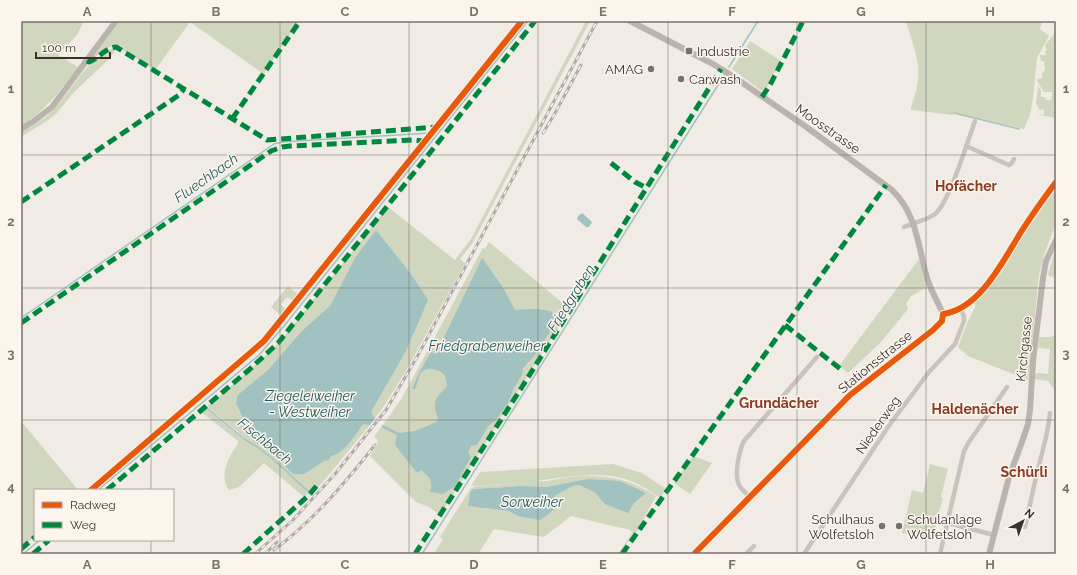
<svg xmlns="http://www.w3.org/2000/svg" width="1077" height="575" viewBox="0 0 1077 575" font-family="Raleway,sans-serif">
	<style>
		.green { fill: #d1d6bf; fill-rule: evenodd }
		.water { fill: #a1c2c1 }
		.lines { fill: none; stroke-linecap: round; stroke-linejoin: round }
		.stream { stroke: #a1c2c1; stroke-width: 1.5 }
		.street { stroke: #c9c3be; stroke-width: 4.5 }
		.secondary { stroke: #bab3ae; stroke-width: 6 }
		.rail-casing { stroke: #b1aca8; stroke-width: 3 }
		.rail { stroke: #fbf5ee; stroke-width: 1.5; stroke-dasharray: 4.5; stroke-linecap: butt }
		.quiet { stroke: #00873e; stroke-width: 5; stroke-dasharray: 10 5; stroke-linecap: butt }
		.cycleway-casing { stroke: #fbf5ee; stroke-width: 8 }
		.cycleway { stroke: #e8590c; stroke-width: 6 }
		.grid { fill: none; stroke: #7a716c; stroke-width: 1; stroke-opacity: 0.55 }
		.poi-dot { fill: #7a716c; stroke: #fbf5ee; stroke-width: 1.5 }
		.labels { text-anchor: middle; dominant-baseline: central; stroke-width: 3; stroke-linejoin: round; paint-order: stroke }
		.poi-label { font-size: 13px; fill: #3b302b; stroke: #fbf5ee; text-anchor: start }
		.street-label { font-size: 13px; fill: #3b302b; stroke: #fbf5ee }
		.water-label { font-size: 14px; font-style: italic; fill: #1f5a5e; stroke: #fbf5ee }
		.neighbourhood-label { font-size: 14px; font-weight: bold; fill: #8c3b22; stroke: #fbf5ee }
		.neatline { fill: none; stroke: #7a716c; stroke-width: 1.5 }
		.grid-label { font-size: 13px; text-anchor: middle; font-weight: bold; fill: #7a716c }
	</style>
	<rect width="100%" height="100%" fill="#f0ebe5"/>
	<g class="green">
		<path d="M21 21H84L77 35 58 55 78 67C60 90 47 110 21 126Z"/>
		<path d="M120 21H299L264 74 190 22 155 70 116 46C105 46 100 55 91 60Z"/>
		<path d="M586 21H590L472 244 460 259 465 263 406 371 384 406 375 418 373 416 367 424 370 425 311 496 308 494 304 497 264 463 239 487 229 490C218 476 229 456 238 444V441L200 411 205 407 245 441 246 439 207 406 251 369 278 344 388 207 455 260 471 239Z"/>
		<path d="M906 21H1042L1040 29 1049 36 1037 58 1033 98 1030 115 1024 129 955 113 953 115 911 110V107C913 100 916 93 917 86 922 64 912 42 906 21Z"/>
		<polygon points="1056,32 1056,109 1054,106 1053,106 1056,113 1056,118 1039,115 1039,114 1044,115 1044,110 1039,109 1036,103 1038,86 1041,91 1041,97 1045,97 1046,100 1051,100 1052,92 1044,92 1037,81 1037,79 1042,78 1042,72 1044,72 1044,70 1045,69 1044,61 1041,61 1040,56 1040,55 1046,55 1045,51 1047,50 1045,45"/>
		<polygon points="750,41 781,61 766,89 762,91 732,69"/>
		<path d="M111 49H116L108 60 73 93 56 114 48 120 21 137V132C33 126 45 119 54 109 73 88 85 62 111 49Z"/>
		<polygon points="1056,186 1056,223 1044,255 1039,275 1028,380 968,356 958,347 968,321 975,307 975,301 1000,273 1020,238"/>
		<polygon points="489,242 570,309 502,416 499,419 500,420 440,515 429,507 416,502 370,456 378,444 377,442 378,440 374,437 381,427 383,428 385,426 383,425 402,398 479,255 483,248 485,249"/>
		<polygon points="1056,248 1056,278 1049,276 1048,274"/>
		<polygon points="919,259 926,288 911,296 906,304 908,309 880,343 848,373 839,366"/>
		<polygon points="288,286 300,296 296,301 292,300 287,297 281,304 287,312 283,317 271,307"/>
		<polygon points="1052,336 1056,336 1056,392 1048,381 1034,379 1034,375 1038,373 1048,374 1050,349 1038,348 1039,337 1052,337"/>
		<polygon points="21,421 78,490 35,490 35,536 22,547"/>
		<polygon points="693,456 712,463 690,494 674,483"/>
		<path d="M613 464 642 473 666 489 660 498C651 492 643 486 633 482 607 470 565 477 537 481 548 482 560 478 571 477 603 474 629 478 656 496L637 531 632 535 620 554H618L631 535 632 532 630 530 571 516 544 537 494 529 478 554H434L443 539 440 537 471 488 478 486 507 484 471 486 480 472ZM620 481 645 493 634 503 605 504 594 492 579 485 573 486 556 495 550 504V508L554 510 518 516 508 511 493 509H486L473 489 520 486 547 487Z"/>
		<polygon points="930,464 948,469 941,497 943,498 932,540 902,533 912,490 923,493"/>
	</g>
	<g class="water">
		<polygon points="582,213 592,222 589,227 586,227 577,219 578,216"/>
		<path d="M376 230 411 274 428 300 406 351 372 410V414L375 418 370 425 363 424C356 434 344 454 331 456L329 460 324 461 304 474H293L275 455 254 441 236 403 238 395 268 370 302 331 330 306 355 258Z"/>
		<path d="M482 258 502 286 514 308 516 310C530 309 545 307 557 315L558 319 535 355 523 368 522 375 514 388 508 403 496 420 489 425 477 445 471 446 468 453 471 457 455 486 443 494 430 492C433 481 430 477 421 470L417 473 395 445 397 435 381 427 383 425 399 433 415 431 436 422 438 418C431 400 436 399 447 386 447 383 446 379 445 376 440 369 426 365 420 374 418 379 417 385 415 389H412L419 373 431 352 436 354Z"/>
		<polygon points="588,479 620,481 646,493 634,503 628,513 605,504 594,492 579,485 573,486 556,495 550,504 551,508 554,510 540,520 518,516 508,511 468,506 470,493 473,489 520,486 547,487"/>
	</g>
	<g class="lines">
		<g class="stream">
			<polyline points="729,67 758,21"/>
			<polyline points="954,113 1019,129"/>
			<polyline points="21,318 274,144 282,142 430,133"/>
			<polyline points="206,407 244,439 256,446 273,459 310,493"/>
			<polyline points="98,490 259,355 284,326 528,21"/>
			<polyline points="311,494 312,495"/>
			<polyline points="23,554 40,540"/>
			<polyline points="422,554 725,74"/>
		</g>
		<g class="street">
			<polyline points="966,146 1009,165 1011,164 1014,159"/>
			<path d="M904 227C915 222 925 221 935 214 949 203 968 140 975 121"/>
			<polyline points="1012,469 1036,477 1025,527"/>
			<path d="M1036 477C1041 456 1048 435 1050 413"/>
			<path d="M750 497C746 493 741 489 739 485 734 475 739 451 744 441L817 357"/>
			<polyline points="948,523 994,535"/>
			<polyline points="746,554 754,546"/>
			<polyline points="804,554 888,427 929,372 955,344 964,321 964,316 960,309"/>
			<polyline points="940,554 964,451 969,442 1007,387"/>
		</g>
		<g class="secondary">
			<path d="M630 21 713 64 731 75 805 126 892 190C917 214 918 246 927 278 931 291 938 302 943 314"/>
			<polyline points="21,129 34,121 52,107 116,21"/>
			<path d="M943 314C980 309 1003 261 1021 232 1032 215 1044 198 1056 182"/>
			<polyline points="694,554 850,395 933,330 942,321 943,314"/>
			<polyline points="989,554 1009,477 1022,442 1028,424 1030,410 1033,361 1043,278 1046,261 1056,240"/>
		</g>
		<defs>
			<g id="rail">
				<polyline points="543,133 554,115 581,65"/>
				<path d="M274 550C314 520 344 484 375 445"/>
				<polyline points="255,554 293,520 335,474 386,410 417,357 597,21"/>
				<polyline points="265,554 277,542"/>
			</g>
		</defs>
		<use href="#rail" class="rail-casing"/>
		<use href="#rail" class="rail"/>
		<g class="quiet">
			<path d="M87 61 89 62C99 58 105 48 116 47L267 140 437 127"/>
			<polyline points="762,97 770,85 803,21"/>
			<polyline points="232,119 300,21"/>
			<polyline points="611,163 635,182 647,188"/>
			<polyline points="21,202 179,95 184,89"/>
			<polyline points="21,323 271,151 282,147 290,146 414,140 422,141 424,143"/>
			<polyline points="785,325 843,371"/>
			<polyline points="107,490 250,369 278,343 535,21"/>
			<polyline points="21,549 35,537"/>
			<polyline points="33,554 49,540"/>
			<polyline points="243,554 309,495 319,483"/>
			<polyline points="415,554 522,387 721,69"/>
			<polyline points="622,554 886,185"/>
		</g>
		<defs>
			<g id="cycleway">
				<polyline points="91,490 264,341 522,21"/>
				<path d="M694 554 850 395 933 330 942 321 943 314C980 309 1003 261 1021 232 1032 215 1044 198 1056 182"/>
			</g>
		</defs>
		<use href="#cycleway" class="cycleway-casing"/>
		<use href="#cycleway" class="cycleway"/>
	</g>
	<path class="grid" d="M151 21V490M280 21V554M409 21V554M538 21V554M668 21V554M797 21V554M926 21V554M21 155H1056M21 288H1056M21 420H1056M151 540V554"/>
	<g class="poi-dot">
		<rect x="685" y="47" width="8" height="8" rx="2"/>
		<circle cx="651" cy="69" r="4"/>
		<circle cx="681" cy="79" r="4"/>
		<circle cx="882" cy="526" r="4"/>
		<circle cx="899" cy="526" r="4"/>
	</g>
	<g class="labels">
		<g class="poi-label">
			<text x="697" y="51">Industrie</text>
			<text x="643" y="69" text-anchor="end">AMAG</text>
			<text x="689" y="79">Carwash</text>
			<text x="874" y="519" text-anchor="end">Schulhaus<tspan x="874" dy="15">Wolfetsloh</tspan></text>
			<text x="907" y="519">Schulanlage<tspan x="907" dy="15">Wolfetsloh</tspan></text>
		</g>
		<g class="street-label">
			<text transform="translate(828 129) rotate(35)">Moosstrasse</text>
			<text transform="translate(1024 349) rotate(-84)">Kirchgasse</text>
			<text transform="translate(875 362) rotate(-39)">Stationsstrasse</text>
			<text transform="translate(878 425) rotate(-55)">Niederweg</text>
		</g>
		<g class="water-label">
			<text transform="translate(206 178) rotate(-35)">Fluechbach</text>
			<text transform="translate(571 298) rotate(-58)">Friedgraben</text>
			<text x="487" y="346">Friedgrabenweiher</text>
			<text x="310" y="396">Ziegeleiweiher<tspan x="310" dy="16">- Westweiher</tspan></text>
			<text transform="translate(265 441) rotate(39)">Fischbach</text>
			<text x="532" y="502">Sorweiher</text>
		</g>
		<g class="neighbourhood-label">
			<text x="966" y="186">Hofächer</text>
			<text x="779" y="403">Grundächer</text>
			<text x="975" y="409">Haldenächer</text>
			<text x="1024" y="472">Schürli</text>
		</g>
	</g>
	<rect width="1077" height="575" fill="none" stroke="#fbf5ee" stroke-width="44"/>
	<rect x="34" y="489" width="140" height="52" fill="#fbf5ee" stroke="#aea6a0"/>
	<rect x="42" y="502" width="20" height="6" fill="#e8590c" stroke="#aea6a0"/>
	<text x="70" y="509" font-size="12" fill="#3b302b">Radweg</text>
	<rect x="42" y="522" width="20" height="6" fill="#00873e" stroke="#aea6a0"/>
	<text x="70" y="529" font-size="12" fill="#3b302b">Weg</text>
	<g transform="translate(1023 521) rotate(41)" stroke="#fbf5ee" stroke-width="3" paint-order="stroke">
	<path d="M0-3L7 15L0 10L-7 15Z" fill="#3b302b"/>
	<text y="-6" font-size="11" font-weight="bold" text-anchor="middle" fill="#3b302b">N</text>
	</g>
	<path d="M36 52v6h74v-6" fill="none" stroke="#3b302b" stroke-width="2"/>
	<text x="42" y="52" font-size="12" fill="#3b302b" stroke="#fbf5ee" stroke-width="3" paint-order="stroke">100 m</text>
	<rect x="22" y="22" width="1033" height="531" class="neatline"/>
	<g class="grid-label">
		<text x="87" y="16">A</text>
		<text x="216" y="16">B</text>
		<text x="345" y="16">C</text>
		<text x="474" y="16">D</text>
		<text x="603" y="16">E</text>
		<text x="732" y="16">F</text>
		<text x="861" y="16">G</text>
		<text x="990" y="16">H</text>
		<text x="11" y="93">1</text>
		<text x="1066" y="93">1</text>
		<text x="11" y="226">2</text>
		<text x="1066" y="226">2</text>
		<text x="11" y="358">3</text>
		<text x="1066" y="358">3</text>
		<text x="11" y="491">4</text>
		<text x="1066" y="491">4</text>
		<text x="87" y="569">A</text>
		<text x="216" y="569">B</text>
		<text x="345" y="569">C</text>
		<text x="474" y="569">D</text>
		<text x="603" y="569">E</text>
		<text x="732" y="569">F</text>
		<text x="861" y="569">G</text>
		<text x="990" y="569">H</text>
	</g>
</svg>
